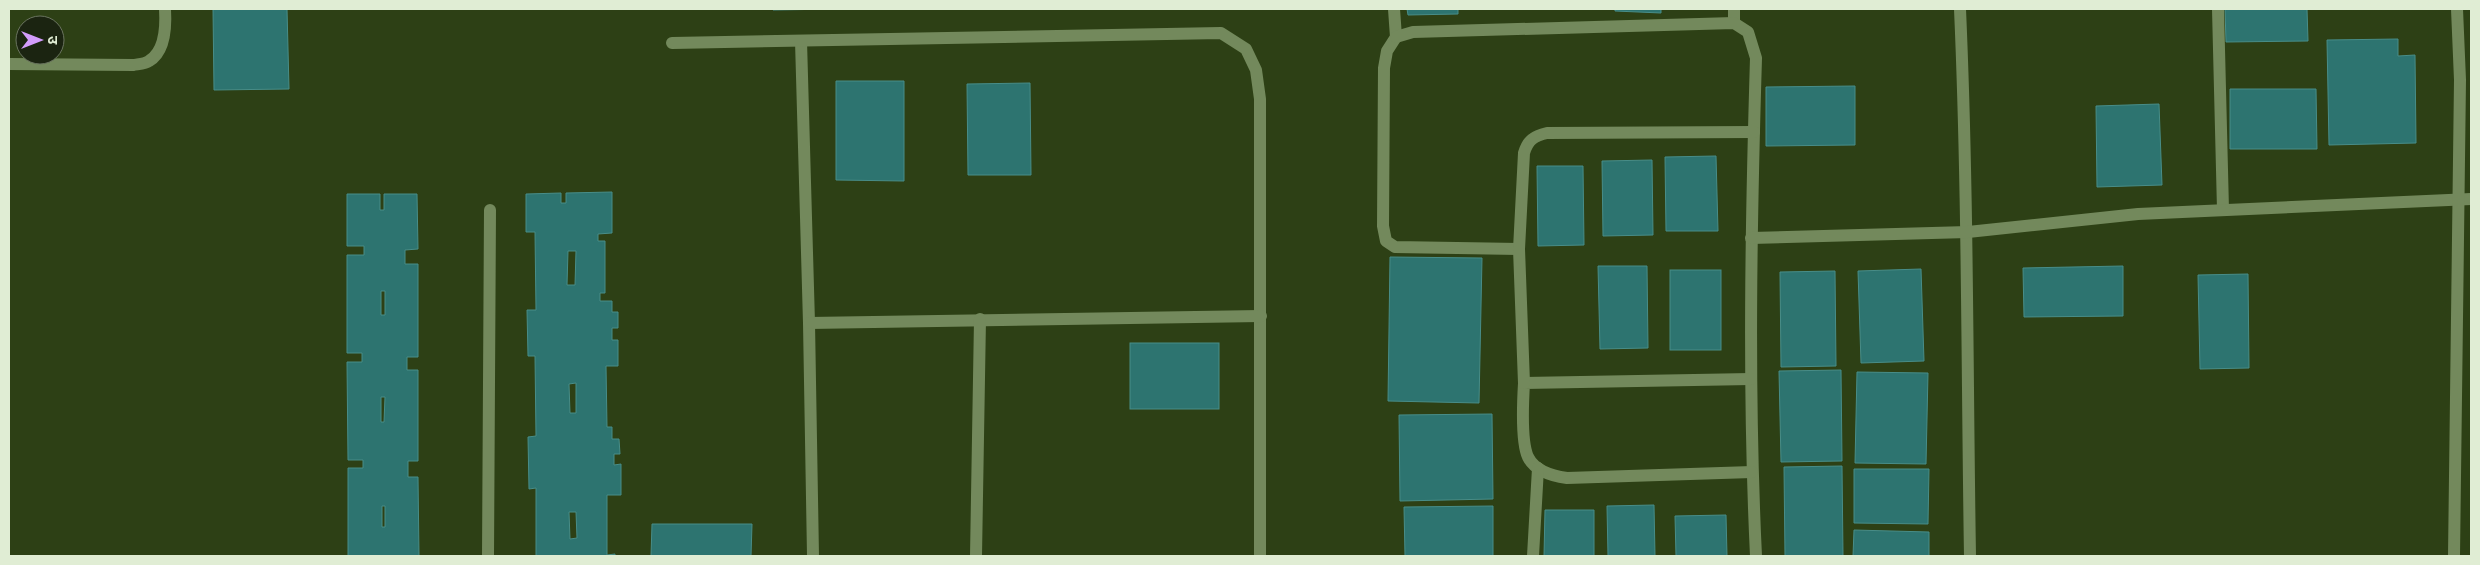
<svg xmlns="http://www.w3.org/2000/svg" width="2480" height="565" viewBox="0 0 2480 565" font-family="Roboto,'Noto Sans Devanagari',sans-serif">
	<style>
		.building { fill: #2d7470; stroke: #488d88; fill-rule: evenodd }
		.lines { fill: none; stroke-linecap: round; stroke-linejoin: round }
		.minor { stroke: #73895c; stroke-width: 12 }
	</style>
	<rect width="100%" height="100%" fill="#2d4015"/>
	<g class="building">
		<polygon points="213,9 287,9 289,89 214,90"/>
		<polygon points="773,9 837,9 773,10"/>
		<polygon points="1407,9 1458,9 1458,14 1408,15"/>
		<polygon points="1615,9 1661,9 1661,13 1615,11"/>
		<polygon points="2225,9 2307,9 2308,41 2226,42"/>
		<polygon points="2398,39 2398,56 2415,55 2416,143 2329,145 2327,40"/>
		<polygon points="836,81 904,81 904,181 836,180"/>
		<polygon points="1030,83 1031,175 968,175 967,84"/>
		<polygon points="1855,86 1855,145 1766,146 1766,87"/>
		<polygon points="2230,89 2316,89 2317,149 2230,149"/>
		<polygon points="2159,104 2162,185 2097,187 2096,106"/>
		<polygon points="1716,156 1718,231 1666,231 1665,157"/>
		<polygon points="1652,160 1653,235 1603,236 1602,161"/>
		<polygon points="1537,166 1583,166 1584,245 1538,246"/>
		<path d="M612 192V233L598 234V241H605V293H600V301H612V312H618V328H612V340H618V366H606L607 427H612V439H619L620 454H614V465L621 464V495H607V555L615 554V556H536V488L529 489 528 437 536 436 535 356H528L527 310H536L535 232H526V194L561 193V203H566V193ZM568 251H576L575 285H567ZM576 383V413H570L569 384ZM569 512H576L577 538 570 539Z"/>
		<path d="M347 194H380V210H384V194H417L418 249 405 250V264H418V357H407V370H418V461H408V477H418L419 556H348V468H363V460H348L347 362H362V353H347V255H364V246H347ZM381 291H385V315H381ZM381 397H385L384 422H381ZM382 506H385V527H382Z"/>
		<polygon points="1390,257 1482,258 1479,403 1388,401"/>
		<polygon points="1598,266 1647,266 1648,348 1600,349"/>
		<polygon points="2123,266 2123,316 2024,317 2023,268"/>
		<polygon points="1921,269 1924,361 1861,363 1858,271"/>
		<rect x="1670" y="270" width="51" height="80"/>
		<polygon points="1835,271 1836,366 1781,367 1780,272"/>
		<polygon points="2248,274 2249,368 2200,369 2198,275"/>
		<rect x="1130" y="343" width="89" height="66"/>
		<polygon points="1841,370 1842,461 1781,462 1779,371"/>
		<polygon points="1857,372 1928,373 1926,464 1855,463"/>
		<polygon points="1492,414 1493,499 1400,501 1399,415"/>
		<polygon points="1842,466 1843,556 1785,556 1784,467"/>
		<polygon points="1854,469 1929,469 1928,524 1854,523"/>
		<polygon points="1654,505 1655,556 1608,556 1607,506"/>
		<polygon points="1493,506 1493,556 1405,556 1404,507"/>
		<polygon points="1545,510 1594,510 1594,556 1544,556"/>
		<polygon points="1726,515 1727,556 1676,556 1675,516"/>
		<polygon points="652,524 752,524 751,556 651,556"/>
		<polygon points="1854,530 1929,532 1929,556 1853,556"/>
	</g>
	<g class="lines">
		<g class="minor">
			<polyline points="1394,9 1396,37 1387,51 1384,68 1383,226 1386,241 1395,247 1519,249"/>
			<polyline points="1734,9 1734,23"/>
			<path d="M1960 9C1968 191 1967 374 1970 556"/>
			<polyline points="2218,9 2223,210"/>
			<path d="M1396 37 1413 32 1734 23 1748 32 1756 58C1751 224 1748 390 1756 556"/>
			<polyline points="801,41 809,323 813,556"/>
			<polyline points="672,43 1221,33 1246,49 1256,70 1260,99 1260,556"/>
			<path d="M9 64 133 65C138 64 145 64 149 61 166 51 166 25 165 9"/>
			<polyline points="1751,238 1968,232 2138,214 2471,199"/>
			<polyline points="809,323 1261,316"/>
			<path d="M1751 379 1524 383C1523 400 1521 442 1528 457 1535 471 1552 476 1567 478L1752 472"/>
			<path d="M1524 383 1519 249 1524 153C1528 140 1534 136 1547 133L1754 132"/>
			<polyline points="488,556 490,210"/>
			<polyline points="976,556 980,319"/>
			<polyline points="1533,556 1538,468"/>
			<polyline points="2454,556 2460,80 2457,9"/>
		</g>
	</g>
	<rect width="2480" height="565" fill="none" stroke="#e0edd4" stroke-width="20"/>
	<g transform="translate(40 40) rotate(90)"><circle r="24" fill="#1b2411" stroke="#6a745f"/>
	<path d="M0-4L9 19L0 12L-9 19Z" fill="#d39cfc"/>
	<text y="-8" font-size="14" font-weight="bold" text-anchor="middle" fill="#e0edd4">उ</text>
	</g>
</svg>
